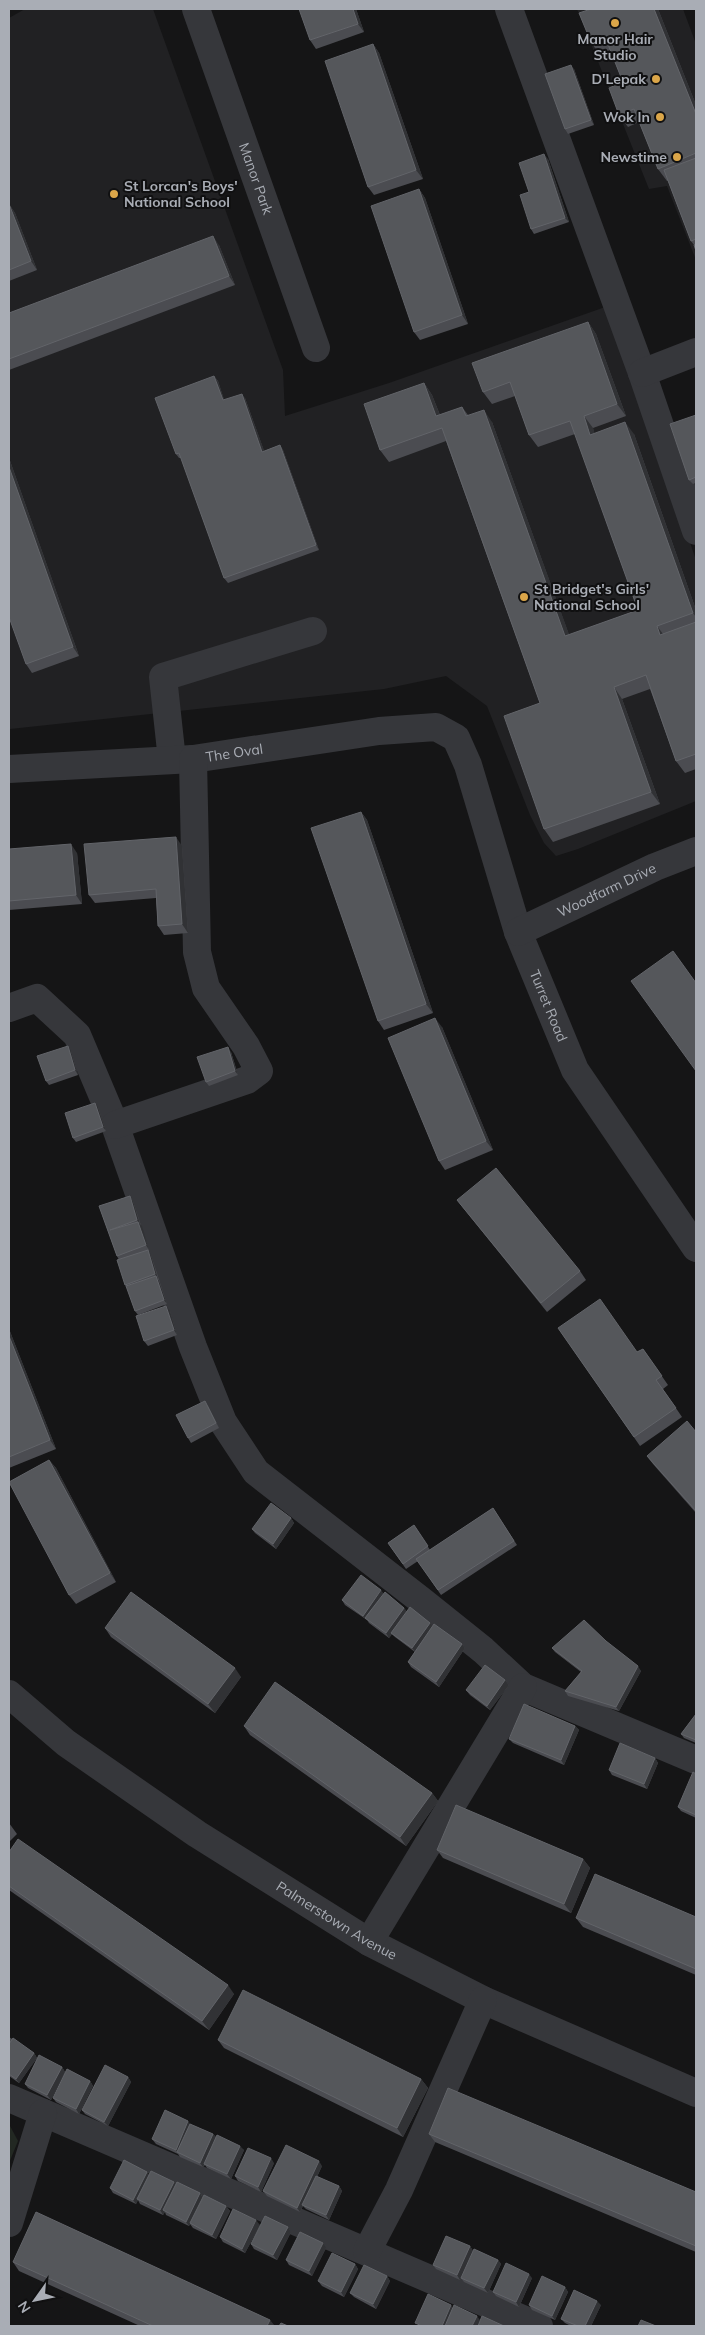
<svg xmlns="http://www.w3.org/2000/svg" width="705" height="2335" viewBox="0 0 705 2335" font-family="Mulish,sans-serif">
	<style>
		.built { fill: #212123 }
		.green { fill: #222822 }
		.lines { fill: none; stroke-linecap: round; stroke-linejoin: round }
		.minor { stroke: #36373b; stroke-width: 28 }
		.wall { fill: #4b4c51 }
		.shaded-wall { fill: #313235 }
		.building { fill: #55575b; stroke: #626469 }
		.poi-dot { fill: #dba649; stroke: #101011; stroke-width: 2 }
		.labels { text-anchor: middle; dominant-baseline: central; stroke-width: 4; stroke-linejoin: round; paint-order: stroke }
		.poi-label { font-size: 14px; font-weight: bold; fill: #a9adb5; stroke: #101011; text-anchor: end }
		.street-label { font-size: 14px; fill: #a9adb5; stroke: #101011 }
	</style>
	<rect width="100%" height="100%" fill="#151516"/>
	<g class="built">
		<polygon points="25,9 153,9 283,370 285,416 389,383 608,306 696,560 696,801 578,849 556,856 544,843 530,815 487,706 446,676 384,689 10,729 9,18"/>
		<polygon points="577,9 683,9 696,44 696,260 667,186 649,189"/>
	</g>
	<polygon class="green" points="9,2124 18,2141 9,2163"/>
	<g class="lines">
		<g class="minor">
			<path id="s1" d="M196 9 316 348"/>
			<polyline points="509,9 642,373 696,531"/>
			<polyline points="642,373 696,352"/>
			<polyline points="172,760 163,677 313,631"/>
			<path id="s2" d="M9 769 193 759 379 731 436 727 456 738 468 765 518 932 575 1070 696 1248"/>
			<path id="s3" d="M518 932 655 867 696 851"/>
			<polyline points="9,1008 37,998 77,1035 115,1125 193,1347 223,1422 256,1472 422,1601 483,1650 523,1687 696,1760"/>
			<polyline points="115,1125 247,1080 259,1071 246,1046 206,988 197,952 193,759"/>
			<path id="s4" d="M9 1694 66 1743 197 1834 369 1942 483 2000 696 2093"/>
			<polyline points="369,1942 523,1687"/>
			<polyline points="9,2098 539,2326"/>
			<polyline points="9,2223 43,2113"/>
			<polyline points="367,2251 399,2190 483,2000"/>
		</g>
	</g>
	<g class="wall">
		<polygon points="356,9 364,32 316,49 310,40"/>
		<polygon points="591,9 658,9 696,105 696,251 694,245 691,241 668,181 667,181 658,169 639,122 628,127 619,115 623,82 610,50 599,54 591,42"/>
		<polygon points="373,44 379,53 423,179 374,195 368,187"/>
		<polygon points="574,69 594,125 568,134 565,129"/>
		<polygon points="548,159 569,222 534,234 531,229 529,192"/>
		<polygon points="419,189 425,198 468,324 420,340 414,332"/>
		<polygon points="9,204 15,213 37,270 9,281"/>
		<polygon points="219,245 235,285 9,370 9,313"/>
		<polygon points="588,322 596,334 626,416 593,428 594,433 634,434 696,610 696,769 685,773 676,761 650,689 622,699 660,804 553,842 544,829 540,703 446,441 389,462 380,450 424,383 432,395 440,415 462,407 468,415 492,422 569,635 638,610 575,434 538,447 529,435 515,396 492,404 483,392"/>
		<polygon points="214,376 218,381 224,400 245,398 264,451 280,445 283,450 319,550 228,583 224,578 181,458 179,458 176,454"/>
		<polygon points="696,416 696,483 693,484 689,480"/>
		<polygon points="9,458 79,656 32,673 26,664"/>
		<polygon points="361,812 367,820 433,1013 384,1030 378,1021"/>
		<polygon points="182,846 188,933 164,935 158,926 156,898 95,903 89,895"/>
		<polygon points="9,849 77,853 82,904 9,910"/>
		<polygon points="442,1027 493,1150 445,1170 439,1161"/>
		<polygon points="71,1051 78,1075 49,1085 46,1081"/>
		<polygon points="231,1052 238,1075 209,1086 206,1082"/>
		<polygon points="98,1107 106,1131 76,1142 73,1138"/>
		<polygon points="130,1196 133,1201 149,1250 148,1251 151,1255 167,1304 138,1315 135,1311 127,1288 125,1285 119,1260 117,1256 99,1206"/>
		<polygon points="457,1200 580,1271 586,1280 547,1312 464,1209"/>
		<polygon points="170,1311 177,1335 148,1346 144,1341"/>
		<polygon points="558,1328 637,1352 643,1349 668,1385 663,1389 682,1417 640,1446"/>
		<polygon points="9,1329 56,1449 9,1468"/>
		<polygon points="208,1406 219,1428 191,1443 188,1438"/>
		<polygon points="696,1432 696,1513 653,1464 647,1456"/>
		<polygon points="49,1460 56,1468 116,1582 76,1604 69,1595"/>
		<polygon points="493,1508 517,1545 441,1595 418,1561 406,1569 388,1543 414,1525 430,1550"/>
		<polygon points="291,1518 294,1523 276,1549 255,1533 252,1529"/>
		<polygon points="384,1594 404,1608 407,1612 462,1644 465,1648 439,1687 411,1667 408,1662 415,1652 395,1637 392,1634 389,1638 369,1623 367,1620 345,1605 342,1600"/>
		<polygon points="105,1628 241,1677 215,1713 111,1637"/>
		<polygon points="606,1641 641,1671 619,1711 568,1696 565,1691 581,1672 555,1652 552,1648"/>
		<polygon points="505,1680 509,1685 490,1710 470,1695 466,1690"/>
		<polygon points="696,1714 696,1743 684,1738 681,1734"/>
		<polygon points="244,1726 432,1793 438,1801 406,1846 250,1735"/>
		<polygon points="575,1726 579,1730 564,1765 513,1743 509,1739"/>
		<polygon points="655,1758 658,1763 647,1789 612,1775 609,1770"/>
		<polygon points="696,1774 696,1818 681,1811 678,1807"/>
		<polygon points="9,1823 17,1834 9,1842"/>
		<polygon points="437,1850 583,1859 590,1868 571,1913 443,1858"/>
		<polygon points="9,1852 234,1994 209,2030 9,1890"/>
		<polygon points="696,1917 696,1975 583,1927 576,1918"/>
		<polygon points="9,2037 34,2053 37,2058 19,2083 9,2076"/>
		<polygon points="218,2040 421,2079 428,2088 403,2137 224,2048"/>
		<polygon points="62,2067 65,2072 51,2100 28,2088 25,2084"/>
		<polygon points="128,2077 131,2082 108,2126 85,2114 82,2110"/>
		<polygon points="90,2081 93,2086 79,2114 56,2102 53,2098"/>
		<polygon points="190,2124 213,2134 216,2137 244,2150 231,2179 207,2168 205,2165 203,2167 180,2157 178,2154 156,2144 152,2139"/>
		<polygon points="429,2134 696,2192 696,2252 435,2142"/>
		<polygon points="274,2163 261,2192 238,2181 235,2176"/>
		<polygon points="322,2166 317,2177 339,2186 342,2191 329,2220 306,2209 303,2206 300,2212 267,2196 263,2191"/>
		<polygon points="147,2172 149,2175 200,2193 203,2197 226,2206 230,2211 216,2239 193,2228 190,2224 189,2226 166,2215 165,2212 163,2215 140,2204 138,2200 136,2204 113,2193 110,2188"/>
		<polygon points="260,2225 245,2253 223,2242 220,2237"/>
		<polygon points="288,2227 291,2232 277,2260 254,2249 251,2244"/>
		<polygon points="470,2246 473,2251 460,2280 436,2269 433,2265"/>
		<polygon points="326,2248 312,2276 289,2265 286,2260"/>
		<polygon points="498,2260 501,2264 488,2293 464,2282 461,2278"/>
		<polygon points="13,2262 275,2326 140,2326 19,2271"/>
		<polygon points="355,2264 358,2269 344,2297 322,2286 318,2281"/>
		<polygon points="387,2276 390,2281 376,2309 354,2297 350,2293"/>
		<polygon points="532,2278 519,2307 496,2296 493,2292"/>
		<polygon points="565,2287 568,2292 555,2320 532,2310 529,2305"/>
		<polygon points="601,2305 591,2326 571,2326 565,2323 561,2319"/>
	</g>
	<g class="shaded-wall">
		<polygon points="353,9 356,9 364,32 358,24"/>
		<polygon points="654,9 658,9 696,105 696,114"/>
		<polygon points="373,44 379,53 423,179 416,170"/>
		<polygon points="571,65 574,69 594,125 591,120"/>
		<polygon points="544,154 548,159 569,222 565,218"/>
		<polygon points="419,189 425,198 468,324 462,315"/>
		<polygon points="9,204 15,213 37,270 31,261"/>
		<polygon points="213,236 219,245 235,285 229,276"/>
		<polygon points="588,322 596,334 626,416 617,404"/>
		<polygon points="214,376 218,381 226,405 223,400"/>
		<polygon points="424,383 432,395 445,428 436,416"/>
		<polygon points="242,394 245,398 266,456 262,452"/>
		<polygon points="484,410 492,422 574,648 565,636"/>
		<polygon points="584,416 593,428 599,447 590,435"/>
		<polygon points="625,422 634,434 696,610 696,617 693,613"/>
		<polygon points="280,445 283,450 319,550 316,545"/>
		<polygon points="9,458 79,656 73,647 9,467"/>
		<polygon points="657,626 666,638 660,635"/>
		<polygon points="614,687 622,699 660,804 651,792"/>
		<polygon points="361,812 367,820 433,1013 426,1004"/>
		<polygon points="176,837 182,846 188,933 182,924"/>
		<polygon points="71,844 77,853 82,904 76,895"/>
		<polygon points="435,1018 442,1027 493,1150 486,1141"/>
		<polygon points="68,1046 71,1051 78,1075 75,1070"/>
		<polygon points="228,1047 231,1052 238,1075 235,1071"/>
		<polygon points="95,1103 98,1107 106,1131 103,1127"/>
		<polygon points="130,1196 133,1201 140,1224 137,1220"/>
		<polygon points="138,1222 142,1226 149,1250 146,1245"/>
		<polygon points="148,1250 151,1255 158,1279 155,1274"/>
		<polygon points="156,1276 159,1281 167,1304 164,1300"/>
		<polygon points="166,1306 170,1311 177,1335 174,1330"/>
		<polygon points="9,1329 56,1449 50,1440 9,1336"/>
		<polygon points="49,1460 56,1468 116,1582 110,1573"/>
		<polygon points="291,1518 294,1523 276,1549 273,1544"/>
		<polygon points="381,1590 384,1594 365,1618 366,1620 363,1616"/>
		<polygon points="404,1608 408,1613 389,1638 386,1633"/>
		<polygon points="430,1623 433,1627 416,1653 412,1648"/>
		<polygon points="462,1644 465,1648 439,1687 436,1682"/>
		<polygon points="638,1666 641,1671 619,1711 616,1707"/>
		<polygon points="235,1668 241,1677 215,1713 208,1704"/>
		<polygon points="505,1680 509,1685 490,1710 487,1706"/>
		<polygon points="575,1726 579,1730 564,1765 561,1760"/>
		<polygon points="655,1758 658,1763 647,1789 644,1784"/>
		<polygon points="432,1793 438,1801 406,1846 400,1837"/>
		<polygon points="583,1859 590,1868 571,1913 564,1904"/>
		<polygon points="228,1985 234,1994 209,2030 202,2021"/>
		<polygon points="34,2053 37,2058 19,2083 16,2079"/>
		<polygon points="62,2067 65,2072 51,2100 47,2095"/>
		<polygon points="128,2077 131,2082 108,2126 104,2122"/>
		<polygon points="421,2079 428,2088 403,2137 397,2128"/>
		<polygon points="90,2081 93,2086 79,2114 76,2109"/>
		<polygon points="188,2121 192,2126 178,2153 176,2150"/>
		<polygon points="213,2134 217,2139 203,2167 200,2163"/>
		<polygon points="240,2146 244,2150 231,2179 227,2174"/>
		<polygon points="271,2158 274,2163 261,2192 258,2187"/>
		<polygon points="319,2161 322,2166 300,2212 297,2208"/>
		<polygon points="147,2172 150,2176 137,2199 138,2200 136,2204 133,2200"/>
		<polygon points="174,2182 178,2186 163,2210 165,2212 163,2215 160,2210"/>
		<polygon points="339,2186 342,2191 329,2220 326,2215"/>
		<polygon points="200,2193 203,2198 189,2226 186,2222"/>
		<polygon points="226,2206 230,2211 216,2239 212,2235"/>
		<polygon points="256,2220 260,2225 245,2253 242,2249"/>
		<polygon points="288,2227 291,2232 277,2260 273,2255"/>
		<polygon points="323,2243 326,2248 312,2276 309,2271"/>
		<polygon points="470,2246 473,2251 460,2280 457,2275"/>
		<polygon points="498,2260 501,2264 488,2293 484,2288"/>
		<polygon points="355,2264 358,2269 344,2297 341,2292"/>
		<polygon points="529,2274 532,2278 519,2307 516,2302"/>
		<polygon points="387,2276 390,2281 376,2309 373,2304"/>
		<polygon points="565,2287 568,2292 555,2320 552,2316"/>
		<polygon points="597,2301 601,2305 591,2326 585,2326"/>
		<polygon points="451,2305 454,2310 447,2326 442,2326"/>
		<polygon points="477,2316 480,2320 478,2326 472,2326"/>
		<polygon points="270,2320 275,2326 267,2326"/>
	</g>
	<g class="building">
		<polygon points="299,9 353,9 358,24 310,40"/>
		<polygon points="591,9 654,9 696,114 696,153 658,169 634,109 619,115 609,88 623,82 605,37 591,42 579,13"/>
		<polygon points="373,44 416,170 368,187 325,61"/>
		<polygon points="571,65 591,120 565,129 545,74"/>
		<polygon points="544,154 565,218 531,229 520,195 529,192 519,163"/>
		<polygon points="696,158 696,239 691,241 664,170"/>
		<polygon points="419,189 462,315 414,332 371,206"/>
		<polygon points="9,204 31,261 9,270"/>
		<polygon points="213,236 229,276 9,359 9,313"/>
		<polygon points="696,244 696,251 694,245"/>
		<polygon points="588,322 617,404 584,416 590,435 625,422 693,613 657,626 660,635 696,622 696,754 676,761 646,675 614,687 651,792 544,829 504,716 540,703 442,428 380,450 364,404 424,383 436,416 462,407 466,416 484,410 565,636 638,610 570,421 529,435 510,382 483,392 472,363"/>
		<polygon points="214,376 223,400 242,394 262,452 280,445 316,545 224,578 179,453 176,454 155,398"/>
		<polygon points="696,415 696,477 689,480 670,424"/>
		<polygon points="9,467 73,647 26,664 9,617"/>
		<polygon points="361,812 426,1004 378,1021 311,828"/>
		<polygon points="176,837 182,924 158,926 156,889 89,895 84,844"/>
		<polygon points="71,844 76,895 9,901 9,849"/>
		<polygon points="673,951 696,983 696,1071 631,981"/>
		<polygon points="435,1018 486,1141 439,1161 388,1038"/>
		<polygon points="68,1046 75,1070 46,1081 37,1056"/>
		<polygon points="228,1047 235,1071 206,1082 197,1057"/>
		<polygon points="95,1103 103,1127 73,1138 65,1113"/>
		<polygon points="496,1168 580,1271 541,1303 457,1200"/>
		<polygon points="130,1196 137,1220 110,1230 138,1222 146,1245 117,1256 99,1206"/>
		<polygon points="148,1250 155,1274 125,1285 117,1260"/>
		<polygon points="156,1276 164,1300 135,1311 126,1286"/>
		<polygon points="600,1299 637,1352 643,1349 662,1376 656,1380 676,1408 634,1437 558,1328"/>
		<polygon points="166,1306 174,1330 144,1341 136,1316"/>
		<polygon points="9,1336 50,1440 9,1457"/>
		<polygon points="205,1401 216,1423 188,1438 176,1415"/>
		<polygon points="687,1421 696,1432 696,1511 647,1456"/>
		<polygon points="49,1460 110,1573 69,1595 9,1482"/>
		<polygon points="271,1503 291,1518 273,1544 252,1529"/>
		<polygon points="493,1508 514,1541 438,1590 416,1559"/>
		<polygon points="414,1525 428,1546 403,1564 388,1543"/>
		<polygon points="361,1575 381,1590 363,1616 342,1600"/>
		<polygon points="131,1592 235,1668 208,1704 105,1628"/>
		<polygon points="385,1592 404,1608 386,1633 365,1618"/>
		<polygon points="410,1607 430,1623 412,1648 391,1633"/>
		<polygon points="584,1620 606,1641 638,1666 616,1707 565,1691 582,1671 552,1648"/>
		<polygon points="434,1624 462,1644 436,1682 408,1662"/>
		<polygon points="485,1665 505,1680 487,1706 466,1690"/>
		<polygon points="275,1682 432,1793 400,1837 244,1726"/>
		<polygon points="524,1704 575,1726 561,1760 509,1739"/>
		<polygon points="696,1714 696,1740 681,1734"/>
		<polygon points="620,1743 655,1758 644,1784 609,1770"/>
		<polygon points="693,1772 696,1774 696,1815 678,1807"/>
		<polygon points="456,1805 583,1859 564,1904 437,1850"/>
		<polygon points="18,1839 228,1985 202,2021 9,1886 9,1852"/>
		<polygon points="595,1874 696,1917 696,1969 576,1918"/>
		<polygon points="243,1990 421,2079 397,2128 218,2040"/>
		<polygon points="13,2038 34,2053 16,2079 9,2074 9,2044"/>
		<polygon points="39,2055 62,2067 47,2095 25,2084"/>
		<polygon points="105,2065 128,2077 104,2122 82,2110"/>
		<polygon points="67,2069 90,2081 76,2109 53,2098"/>
		<polygon points="448,2088 696,2192 696,2246 429,2134"/>
		<polygon points="165,2110 188,2121 176,2150 152,2139"/>
		<polygon points="190,2124 213,2134 200,2163 177,2152"/>
		<polygon points="217,2135 240,2146 227,2174 204,2164"/>
		<polygon points="286,2145 319,2161 297,2208 263,2191"/>
		<polygon points="248,2148 271,2158 258,2187 235,2176"/>
		<polygon points="124,2160 147,2172 133,2200 110,2188"/>
		<polygon points="151,2171 174,2182 160,2210 137,2199"/>
		<polygon points="316,2176 339,2186 326,2215 302,2205"/>
		<polygon points="177,2182 200,2193 186,2222 163,2210"/>
		<polygon points="204,2195 226,2206 212,2235 190,2223"/>
		<polygon points="233,2209 256,2220 242,2249 220,2237"/>
		<polygon points="36,2212 270,2320 267,2326 153,2326 13,2262"/>
		<polygon points="265,2216 288,2227 273,2255 251,2244"/>
		<polygon points="300,2232 323,2243 309,2271 286,2260"/>
		<polygon points="446,2236 470,2246 457,2275 433,2265"/>
		<polygon points="474,2249 498,2260 484,2288 461,2278"/>
		<polygon points="332,2253 355,2264 341,2292 318,2281"/>
		<polygon points="506,2263 529,2274 516,2302 493,2292"/>
		<polygon points="364,2265 387,2276 373,2304 350,2293"/>
		<polygon points="542,2276 565,2287 552,2316 529,2305"/>
		<polygon points="574,2290 597,2301 585,2326 578,2326 561,2319"/>
		<polygon points="428,2294 451,2305 442,2326 422,2326 415,2323"/>
		<polygon points="454,2305 477,2316 472,2326 445,2326"/>
		<polygon points="482,2316 504,2326 478,2326"/>
		<polygon points="641,2320 656,2326 638,2326"/>
		<polygon points="281,2323 288,2326 279,2326"/>
	</g>
	<g class="poi-dot">
		<circle cx="615" cy="23" r="5"/>
		<circle cx="656" cy="79" r="5"/>
		<circle cx="660" cy="117" r="5"/>
		<circle cx="677" cy="157" r="5"/>
		<circle cx="114" cy="194" r="5"/>
		<circle cx="524" cy="597" r="5"/>
	</g>
	<g class="labels">
		<g class="poi-label">
			<text x="615" y="39" text-anchor="middle">Manor Hair<tspan x="615" dy="16">Studio</tspan></text>
			<text x="646" y="79">D'Lepak</text>
			<text x="650" y="117">Wok In</text>
			<text x="667" y="157">Newstime</text>
			<text x="124" y="186" text-anchor="start">St Lorcan's Boys'<tspan x="124" dy="16">National School</tspan></text>
			<text x="534" y="589" text-anchor="start">St Bridget's Girls'<tspan x="534" dy="16">National School</tspan></text>
		</g>
		<g class="street-label">
			<text stroke="none"><textPath href="#s1" startOffset="180">Manor Park</textPath></text>
			<text stroke="none"><textPath href="#s2" startOffset="226">The Oval</textPath></text>
			<text stroke="none"><textPath href="#s3" startOffset="98">Woodfarm Drive</textPath></text>
			<text stroke="none"><textPath href="#s2" startOffset="736">Turret Road</textPath></text>
			<text stroke="none"><textPath href="#s4" startOffset="399">Palmerstown Avenue</textPath></text>
		</g>
	</g>
	<rect width="705" height="2335" fill="none" stroke="#a9adb5" stroke-width="20"/>
	<g transform="translate(35 2300) rotate(237)" stroke="#101011" stroke-width="4" paint-order="stroke">
	<path d="M0-4L9 19L0 12L-9 19Z" fill="#a9adb5"/>
	<text y="-8" font-size="14" font-weight="bold" text-anchor="middle" fill="#a9adb5">N</text>
	</g>
</svg>
